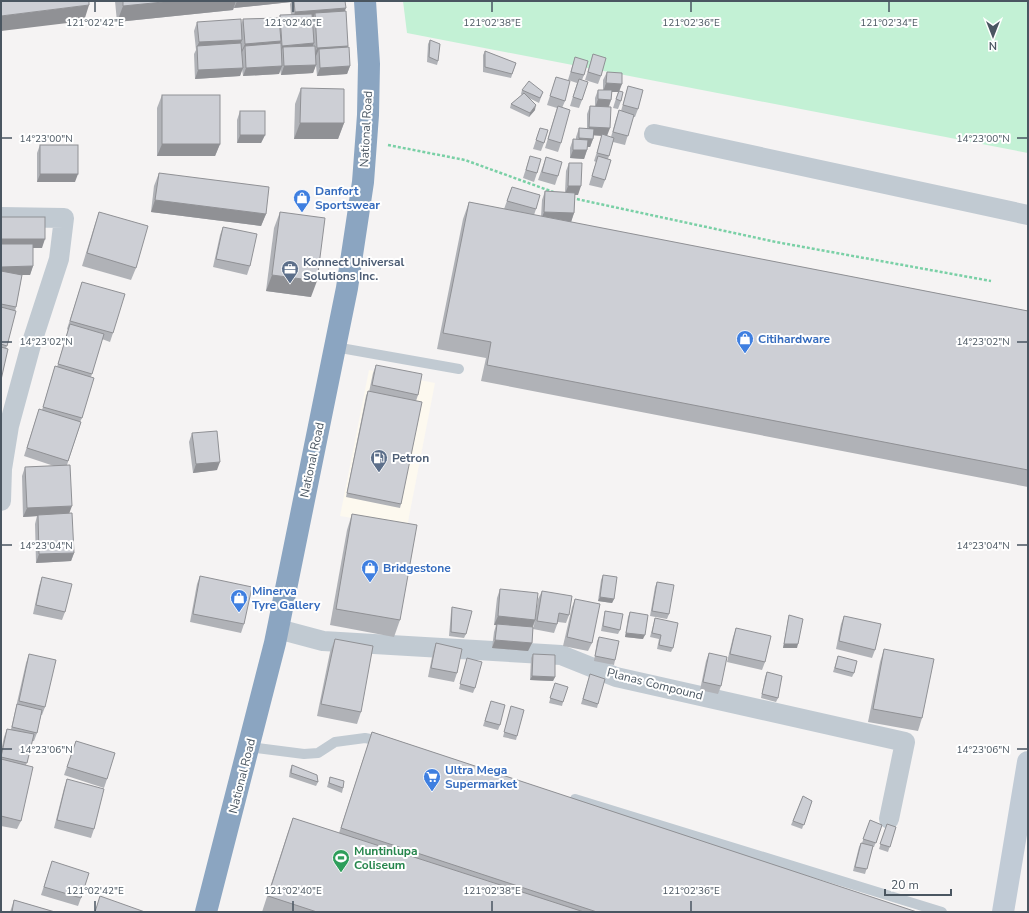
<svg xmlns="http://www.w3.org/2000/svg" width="1029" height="913" viewBox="0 0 1029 913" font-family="'Nunito Sans',sans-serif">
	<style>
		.commercial { fill: #fdf9ef }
		.green { fill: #c3f1d5 }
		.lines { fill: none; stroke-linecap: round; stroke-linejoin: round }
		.path { stroke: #7ad0a6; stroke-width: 2.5; stroke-dasharray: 3 2; stroke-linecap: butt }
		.lane { stroke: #c1cad2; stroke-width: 10 }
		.street { stroke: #c1cad2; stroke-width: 20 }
		.secondary { stroke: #c1cbd6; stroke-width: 22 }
		.highway { stroke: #8ba5c1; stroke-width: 22 }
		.wall { fill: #b0b2b7 }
		.shaded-wall { fill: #909195 }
		.building { fill: #cdcfd5; stroke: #909195 }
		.ticks { fill: none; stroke: #4a5661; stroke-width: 1.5 }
		.labels { text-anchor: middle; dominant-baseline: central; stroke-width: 4; stroke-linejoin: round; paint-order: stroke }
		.street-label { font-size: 12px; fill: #4a5661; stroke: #fff }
		.shop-label { font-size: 12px; font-weight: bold; fill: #366cbe; stroke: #fff; text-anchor: start }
		.service-label { font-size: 12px; font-weight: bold; fill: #4e5e75; stroke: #fff; text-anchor: start }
		.leisure-label { font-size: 12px; font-weight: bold; fill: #27864d; stroke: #fff; text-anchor: start }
		.ticks-label { font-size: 10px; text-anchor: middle; fill: #4a5661; stroke: #fff; stroke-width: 4; stroke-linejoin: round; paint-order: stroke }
	</style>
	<rect width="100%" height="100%" fill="#f5f3f3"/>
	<polygon class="commercial" points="369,370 435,383 407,527 340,516"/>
	<polygon class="green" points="403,1 1028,1 1028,153 407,33"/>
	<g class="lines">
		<g class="path">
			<polyline points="388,145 465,160 556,193"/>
			<polyline points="572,198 776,242 991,281"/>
		</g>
		<g class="lane">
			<polyline points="335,347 459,369"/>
			<polyline points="249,747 304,754 318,753 335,742 365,738 381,741"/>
			<polyline points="575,799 942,912"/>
		</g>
		<g class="street">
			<polyline points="654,134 1028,215"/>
			<polyline points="1,217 64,218 59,259 31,345 9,426 2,469 1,501"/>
			<polyline points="278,629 323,641 561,655 616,677 905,742 889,819"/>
		</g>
		<polyline class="secondary" points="1003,912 1028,762"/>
		<polyline class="highway" points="206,912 275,643 347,288 363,182 368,115 369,64 365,1"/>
	</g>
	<g class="wall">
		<polygon points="115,1 345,1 344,11 347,47 350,66 347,74 317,76 316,65 313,73 281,75 280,69 279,74 243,76 242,69 240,76 195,79 194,54 196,50 194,31 197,22 241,25 243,19 279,18 280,15 291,15 290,4 291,2 234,8 234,6 233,10 117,22"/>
		<polygon points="430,40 438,61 437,65 427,62 428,44"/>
		<polygon points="485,51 516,63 511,78 483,72 483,55"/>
		<polygon points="593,54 601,76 598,84 585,80"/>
		<polygon points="575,57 584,75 582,80 582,100 579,108 570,106 577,83 568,80"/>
		<polygon points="607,72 619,91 621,101 618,109 613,108 618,92 612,92 611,100 609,107 607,136 611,137 616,119 619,110 621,111 628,86 638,109 635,117 633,117 625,145 613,142 608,159 605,180 602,188 589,185 596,162 594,161 602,136 594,135 593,139 590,147 587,147 587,150 584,159 570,158 570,148 573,139 576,140 576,137 579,128 587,129 587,114 590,106 595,106 595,98 598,90 603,90 603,80"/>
		<polygon points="556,77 565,101 562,108 561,143 558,152 545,148 557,108 547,105"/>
		<polygon points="301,88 344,123 338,139 294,139 295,104"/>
		<polygon points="522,90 543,92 539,103 529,98 535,110 529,117 510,108 511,104 522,95 521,94"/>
		<polygon points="162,95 220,144 215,156 157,156 157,108"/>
		<polygon points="240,111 265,135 261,143 237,143 237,120"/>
		<polygon points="540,128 544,143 541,151 533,149"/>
		<polygon points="40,145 75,182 37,182 37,153"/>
		<polygon points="530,156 537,173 534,182 523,178"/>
		<polygon points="546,157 558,176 555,185 538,180"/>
		<polygon points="569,163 578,195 575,195 574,213 571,222 565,221 1028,311 1028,487 481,381 486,358 437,349 463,219 469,202 504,209 512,187 536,209 534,215 541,217 542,200 545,191 565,192 566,171"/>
		<polygon points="159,173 266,214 261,226 151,212 154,186"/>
		<polygon points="99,212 136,268 131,280 82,266 95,224"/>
		<polygon points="280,212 311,297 266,291 274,228"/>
		<polygon points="1,217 42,248 33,248 33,266 30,275 22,275 16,307 6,349 1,380"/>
		<polygon points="223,227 250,266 247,275 213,267 220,235"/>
		<polygon points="82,282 113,333 110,342 102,339 91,377 82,418 80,422 81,422 67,465 69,513 74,553 71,561 36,563 35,524 37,516 23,517 22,476 25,467 54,466 24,456 39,409 42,410 55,366 57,367 68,330 67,329"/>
		<polygon points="376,365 418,395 416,401 401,504 400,508 346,497 366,396 368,391 369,392 373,373"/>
		<polygon points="192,433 217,470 193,473 189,442"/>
		<polygon points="352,514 400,620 394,637 330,625 347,530"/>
		<polygon points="603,575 614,599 612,603 598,601 601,580"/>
		<polygon points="200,576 244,624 241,633 190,622 197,584"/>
		<polygon points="42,577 65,612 62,620 33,614 39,586"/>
		<polygon points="657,582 669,614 667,619 650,616 655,587"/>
		<polygon points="500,589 535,618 538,599 542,591 569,615 566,623 558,622 554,633 533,629 535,621 533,627 532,643 528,651 492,648 494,632 496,625 494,625 497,598"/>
		<polygon points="575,599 592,643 588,651 563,646 572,607"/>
		<polygon points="452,607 466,634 464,638 449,636 451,612"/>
		<polygon points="605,611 620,630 618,634 601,631 604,615"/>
		<polygon points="630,612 643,639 625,637 628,617"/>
		<polygon points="789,615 797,648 783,648 788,619"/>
		<polygon points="844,616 875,650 872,658 836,649 841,624"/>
		<polygon points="655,618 673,648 671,652 657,649 659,639 650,637"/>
		<polygon points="736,628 765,662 762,670 727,662 733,637"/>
		<polygon points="599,637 615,660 614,665 594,661 597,641"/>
		<polygon points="335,639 361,712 357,724 317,716 330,652"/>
		<polygon points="436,643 457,673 454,682 428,677 433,652"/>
		<polygon points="884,649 922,718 918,731 868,722 880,662"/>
		<polygon points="709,653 721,686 718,694 700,690 706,661"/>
		<polygon points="29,654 45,707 42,715 41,715 37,733 34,741 32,741 26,765 21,821 17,829 1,826 1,751 4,737 7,729 11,729 26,663"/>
		<polygon points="533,654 555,677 553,681 530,680 531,658"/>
		<polygon points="838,656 854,673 852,677 833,672"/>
		<polygon points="467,658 475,688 473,693 459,689"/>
		<polygon points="767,672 778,698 776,702 761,698 765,677"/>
		<polygon points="590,674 598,704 597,708 581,704"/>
		<polygon points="555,683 563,702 562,706 549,703"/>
		<polygon points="491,701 500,725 498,730 483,726"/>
		<polygon points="511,706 517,736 516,740 503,737"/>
		<polygon points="372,732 917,912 262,912 287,835 293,818 339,833"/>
		<polygon points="76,741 107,779 104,788 64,775"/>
		<polygon points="292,765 318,782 316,786 289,777 290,770"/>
		<polygon points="330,777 343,788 342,793 327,787"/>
		<polygon points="67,779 94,829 91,838 54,828 64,788"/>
		<polygon points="803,796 812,801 802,829 791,825"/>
		<polygon points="870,820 882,825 874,847 873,847 865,874 853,871 859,847 861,843 862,843"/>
		<polygon points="887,824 896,827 888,852 879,849"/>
		<polygon points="52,861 81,898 78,906 41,895"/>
		<polygon points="14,900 55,912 10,912"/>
	</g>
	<g class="shaded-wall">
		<polygon points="173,1 236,1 233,10 117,22 123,6"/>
		<polygon points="237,1 291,1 291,2 234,8"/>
		<polygon points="89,5 84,21 1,31 1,16"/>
		<polygon points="346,8 343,16 315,13 313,19 292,21 295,12"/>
		<polygon points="242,40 239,48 197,47 199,42"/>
		<polygon points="281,41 278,50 245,46 242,52 241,52 245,44"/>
		<polygon points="314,43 310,52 283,47 280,54 279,54 282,46"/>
		<polygon points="348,46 345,54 319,49 316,56 314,56 317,48"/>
		<polygon points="316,65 313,73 281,75 284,66"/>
		<polygon points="282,66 279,74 243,76 246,68"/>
		<polygon points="350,66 347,74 317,76 320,68"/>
		<polygon points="243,68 240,76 195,79 198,70"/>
		<polygon points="606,83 622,84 619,92 603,92"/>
		<polygon points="598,99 611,100 608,108 595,108"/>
		<polygon points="536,105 535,110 529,117 530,113"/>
		<polygon points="300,123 344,123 338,139 294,139"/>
		<polygon points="589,127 610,128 607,136 586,135"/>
		<polygon points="240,135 265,135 261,143 237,143"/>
		<polygon points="579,138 593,139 590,147 576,147"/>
		<polygon points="162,144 220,144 215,156 157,156"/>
		<polygon points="573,150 587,150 584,159 570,158"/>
		<polygon points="40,174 78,174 75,182 37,182"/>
		<polygon points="568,186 581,186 578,195 565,194"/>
		<polygon points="155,200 266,214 261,226 151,212"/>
		<polygon points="544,212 574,213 571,222 541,220"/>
		<polygon points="1,239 45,239 42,248 1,248"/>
		<polygon points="33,266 30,275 1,275 1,267"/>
		<polygon points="272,275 317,281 311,297 266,291"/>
		<polygon points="220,462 217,470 193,473 196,464"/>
		<polygon points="72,506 69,514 23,517 27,508"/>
		<polygon points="74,553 71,561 36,563 39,554"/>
		<polygon points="600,597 614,599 612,603 598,601"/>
		<polygon points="498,616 535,620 532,628 494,625"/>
		<polygon points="626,633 645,635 643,639 625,637"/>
		<polygon points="495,640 532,643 528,651 492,648"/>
		<polygon points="784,644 798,644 797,648 783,648"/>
		<polygon points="532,676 555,677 553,681 530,680"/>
	</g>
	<g class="building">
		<polygon points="1,1 89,1 89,5 1,16"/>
		<polygon points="123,1 173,1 123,6"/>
		<polygon points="294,1 345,1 346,8 295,12"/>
		<polygon points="346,11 348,46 317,48 315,13"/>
		<polygon points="312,14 314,43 282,46 280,15"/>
		<polygon points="279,18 281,41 245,44 243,19"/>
		<polygon points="241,19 242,40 199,42 197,22"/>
		<polygon points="430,40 440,44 438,61 429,57"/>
		<polygon points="241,43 243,68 198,70 197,46"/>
		<polygon points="281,43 282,66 246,68 245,46"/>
		<polygon points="315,46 316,65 284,66 283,47"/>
		<polygon points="349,47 350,66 320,68 319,49"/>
		<polygon points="485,51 516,63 512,74 485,67"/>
		<polygon points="593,54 606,58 601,76 588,72"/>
		<polygon points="575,57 588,61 584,75 571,72"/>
		<polygon points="607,72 622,73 622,84 606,83"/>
		<polygon points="556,77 570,81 565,101 550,96"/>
		<polygon points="579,79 588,82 582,100 573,97"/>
		<polygon points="529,81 543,92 540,98 522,90"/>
		<polygon points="628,86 643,90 638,109 623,105"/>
		<polygon points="301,88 344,89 344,123 300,123"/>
		<polygon points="598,90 612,90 611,100 598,99"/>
		<polygon points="619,91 623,92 621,101 616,99"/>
		<polygon points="524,93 536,105 530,113 511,104"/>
		<rect x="162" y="95" width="58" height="49"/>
		<polygon points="558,106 570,110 561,143 548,139"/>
		<polygon points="590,106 611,107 610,128 589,127"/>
		<polygon points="619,110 634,115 628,136 613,132"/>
		<rect x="240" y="111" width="25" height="24"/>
		<polygon points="540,128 548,130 544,143 536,140"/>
		<polygon points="579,128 594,129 593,139 579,138"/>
		<polygon points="602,134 614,138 609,156 597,153"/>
		<polygon points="573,139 588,140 587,150 573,150"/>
		<rect x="40" y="145" width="38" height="29"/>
		<polygon points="530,156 541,159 537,173 526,170"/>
		<polygon points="598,156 611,160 605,180 592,176"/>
		<polygon points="546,157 562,162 558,176 542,172"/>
		<polygon points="569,163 582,163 581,186 568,186"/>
		<polygon points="159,173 269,187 266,214 155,200"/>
		<polygon points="512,187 540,195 536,209 507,201"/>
		<polygon points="545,191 575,193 574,213 544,212"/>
		<polygon points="469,202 1028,311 1028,470 487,365 491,342 443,333"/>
		<polygon points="99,212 148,226 136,268 87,253"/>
		<polygon points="280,212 325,218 317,281 272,275"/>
		<rect x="1" y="217" width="44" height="22"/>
		<polygon points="223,227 257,234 250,266 216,259"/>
		<polygon points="1,244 33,244 33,266 1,267"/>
		<polygon points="1,271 22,275 16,307 1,304"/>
		<polygon points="82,282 125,294 113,333 70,321"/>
		<polygon points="1,307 16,311 7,346 1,344"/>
		<polygon points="70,324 104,334 92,374 58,364"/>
		<polygon points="1,347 8,349 1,380"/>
		<polygon points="376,365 422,374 418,395 372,385"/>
		<polygon points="55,366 94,378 82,418 43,407"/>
		<polygon points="368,391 422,402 401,504 347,493"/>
		<polygon points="39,409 81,422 68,461 27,448"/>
		<polygon points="217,431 220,462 196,464 192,433"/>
		<polygon points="70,465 72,506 27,508 25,467"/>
		<polygon points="72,513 74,553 39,554 38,515"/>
		<polygon points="352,514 417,525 400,620 336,609"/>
		<polygon points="603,575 617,577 614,599 600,597"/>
		<polygon points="200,576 252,587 244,624 193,614"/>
		<polygon points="42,577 72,584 65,612 36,605"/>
		<polygon points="657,582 674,585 669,614 652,611"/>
		<polygon points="500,589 538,593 535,620 498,616"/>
		<polygon points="542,591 572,596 569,615 559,613 557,624 537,621"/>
		<polygon points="575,599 600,604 592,643 567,637"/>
		<polygon points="452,607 472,611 466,634 451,632"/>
		<polygon points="605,611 623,614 620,630 603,626"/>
		<polygon points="630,612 648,615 645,635 626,633"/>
		<polygon points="789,615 803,619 798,644 784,644"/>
		<polygon points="844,616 881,624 875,650 839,641"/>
		<polygon points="655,618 678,623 673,648 659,645 661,635 652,633"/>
		<polygon points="497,624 533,627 532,643 495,640"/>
		<polygon points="736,628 771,636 765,662 730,654"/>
		<polygon points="599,637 619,641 615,660 595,656"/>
		<polygon points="335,639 373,646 361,712 321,704"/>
		<polygon points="436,643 462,649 457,673 431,668"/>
		<polygon points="884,649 934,659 922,718 873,709"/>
		<polygon points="709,653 727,657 721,686 703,682"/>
		<polygon points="29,654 56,660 45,707 19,701"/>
		<polygon points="533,654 555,655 555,677 532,676"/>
		<polygon points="838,656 857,661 854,673 835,668"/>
		<polygon points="467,658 482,662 475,688 460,684"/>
		<polygon points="767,672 782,676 778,698 762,694"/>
		<polygon points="590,674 605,679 598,704 583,699"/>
		<polygon points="555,683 568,687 563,702 550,698"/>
		<polygon points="491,701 505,705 500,725 485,721"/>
		<polygon points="17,704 42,710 37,733 12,727"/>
		<polygon points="511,706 524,710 517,736 504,732"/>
		<polygon points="7,729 34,734 27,763 1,757"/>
		<polygon points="372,732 917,912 597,912 341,828"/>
		<polygon points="76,741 115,753 107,779 67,767"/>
		<polygon points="1,759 33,767 21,821 1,816"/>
		<polygon points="292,765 317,775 318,782 291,773"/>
		<polygon points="330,777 344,781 343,788 329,783"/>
		<polygon points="67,779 104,789 94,829 57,820"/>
		<polygon points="803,796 812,801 804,825 793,821"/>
		<polygon points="293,818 584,912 317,912 268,896"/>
		<polygon points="870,820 882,825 876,843 863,839"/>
		<polygon points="887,824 896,827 890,847 880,844"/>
		<polygon points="861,843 873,846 867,869 855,867"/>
		<polygon points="52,861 89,873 81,898 44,887"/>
		<polygon points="100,896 145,912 95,912"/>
		<polygon points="14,900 55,912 12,912"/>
	</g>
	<path class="ticks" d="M95 2V12M293 2V12M492 2V12M691 2V12M889 2V12M2 138H12M1017 138H1027M2 342H12M1017 342H1027M2 545H12M1017 545H1027M2 749H12M1017 749H1027M95 901V911M293 901V911M492 901V911M691 901V911"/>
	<defs>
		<symbol id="shop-pin" viewBox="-11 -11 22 30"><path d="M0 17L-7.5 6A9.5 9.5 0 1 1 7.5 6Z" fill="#3f7fe0" stroke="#fff"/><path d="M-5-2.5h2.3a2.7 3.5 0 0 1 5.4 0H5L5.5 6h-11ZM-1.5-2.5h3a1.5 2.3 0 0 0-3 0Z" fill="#fff"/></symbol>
		<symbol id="office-pin" viewBox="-11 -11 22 30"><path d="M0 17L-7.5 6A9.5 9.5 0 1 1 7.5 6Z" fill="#5c6f8a" stroke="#fff"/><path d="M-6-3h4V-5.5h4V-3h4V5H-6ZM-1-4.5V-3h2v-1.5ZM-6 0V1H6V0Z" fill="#fff"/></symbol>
		<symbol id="fuel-pin" viewBox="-11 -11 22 30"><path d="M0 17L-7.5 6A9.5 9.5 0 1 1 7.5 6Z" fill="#5c6f8a" stroke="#fff"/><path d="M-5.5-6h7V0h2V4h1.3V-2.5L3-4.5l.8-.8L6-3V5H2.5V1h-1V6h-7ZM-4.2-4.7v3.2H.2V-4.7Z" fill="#fff"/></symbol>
		<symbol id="supermarket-pin" viewBox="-11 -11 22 30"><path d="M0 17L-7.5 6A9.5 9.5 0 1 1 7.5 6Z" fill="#3f7fe0" stroke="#fff"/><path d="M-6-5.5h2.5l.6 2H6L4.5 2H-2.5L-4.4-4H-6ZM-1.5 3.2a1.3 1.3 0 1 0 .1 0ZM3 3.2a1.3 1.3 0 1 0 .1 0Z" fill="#fff"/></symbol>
		<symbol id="stadium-pin" viewBox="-11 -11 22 30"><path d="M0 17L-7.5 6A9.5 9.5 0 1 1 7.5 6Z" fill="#2e9e5b" stroke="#fff"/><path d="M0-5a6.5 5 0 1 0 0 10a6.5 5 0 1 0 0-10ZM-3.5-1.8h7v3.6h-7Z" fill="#fff"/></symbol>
	</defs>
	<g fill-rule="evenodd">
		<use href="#shop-pin" x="292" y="188" width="20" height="27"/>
		<use href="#office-pin" x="280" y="259" width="20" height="27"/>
		<use href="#shop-pin" x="735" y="329" width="20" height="27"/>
		<use href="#fuel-pin" x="369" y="448" width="20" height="27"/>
		<use href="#shop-pin" x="360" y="558" width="20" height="27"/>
		<use href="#shop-pin" x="229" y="588" width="20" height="27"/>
		<use href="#supermarket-pin" x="422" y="767" width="20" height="27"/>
		<use href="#stadium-pin" x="331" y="848" width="20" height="27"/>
	</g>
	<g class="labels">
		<g class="street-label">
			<text transform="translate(366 129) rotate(-87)">National Road</text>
			<text transform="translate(312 460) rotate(-78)">National Road</text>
			<text transform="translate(655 684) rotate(14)">Planas Compound</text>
			<text transform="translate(242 776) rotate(-76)">National Road</text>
		</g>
		<g class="shop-label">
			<text x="315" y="191">Danfort<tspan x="315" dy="14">Sportswear</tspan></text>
			<text x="758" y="339">Citihardware</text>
			<text x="383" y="568">Bridgestone</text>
			<text x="252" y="591">Minerva<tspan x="252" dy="14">Tyre Gallery</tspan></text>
			<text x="445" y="770">Ultra Mega<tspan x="445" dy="14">Supermarket</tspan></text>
		</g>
		<g class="service-label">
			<text x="303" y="262">Konnect Universal<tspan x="303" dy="14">Solutions Inc.</tspan></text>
			<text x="392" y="458">Petron</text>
		</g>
		<g class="leisure-label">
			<text x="354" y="851">Muntinlupa<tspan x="354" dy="14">Coliseum</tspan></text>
		</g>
	</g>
	<g class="ticks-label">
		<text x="95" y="26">121°02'42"E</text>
		<text x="293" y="26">121°02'40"E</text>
		<text x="492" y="26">121°02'38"E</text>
		<text x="691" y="26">121°02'36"E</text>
		<text x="889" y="26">121°02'34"E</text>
		<text x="983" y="142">14°23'00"N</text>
		<text x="46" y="142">14°23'00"N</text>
		<text x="983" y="345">14°23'02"N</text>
		<text x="46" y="345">14°23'02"N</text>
		<text x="983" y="549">14°23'04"N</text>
		<text x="46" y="549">14°23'04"N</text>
		<text x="983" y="753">14°23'06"N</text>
		<text x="46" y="753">14°23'06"N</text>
		<text x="95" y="894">121°02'42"E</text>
		<text x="293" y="894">121°02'40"E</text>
		<text x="492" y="894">121°02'38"E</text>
		<text x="691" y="894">121°02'36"E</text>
	</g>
	<rect width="1029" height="913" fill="none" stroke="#4a5661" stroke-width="4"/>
	<g transform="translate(993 36) rotate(180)" stroke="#ffffff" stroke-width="3" paint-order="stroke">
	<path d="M0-3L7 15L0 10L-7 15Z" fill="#4a5661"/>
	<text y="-6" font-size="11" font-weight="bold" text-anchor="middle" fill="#4a5661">N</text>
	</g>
	<path d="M885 889v6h66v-6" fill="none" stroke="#4a5661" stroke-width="2"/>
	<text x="891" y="889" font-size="12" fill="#4a5661" stroke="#ffffff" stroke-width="3" paint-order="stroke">20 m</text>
</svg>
